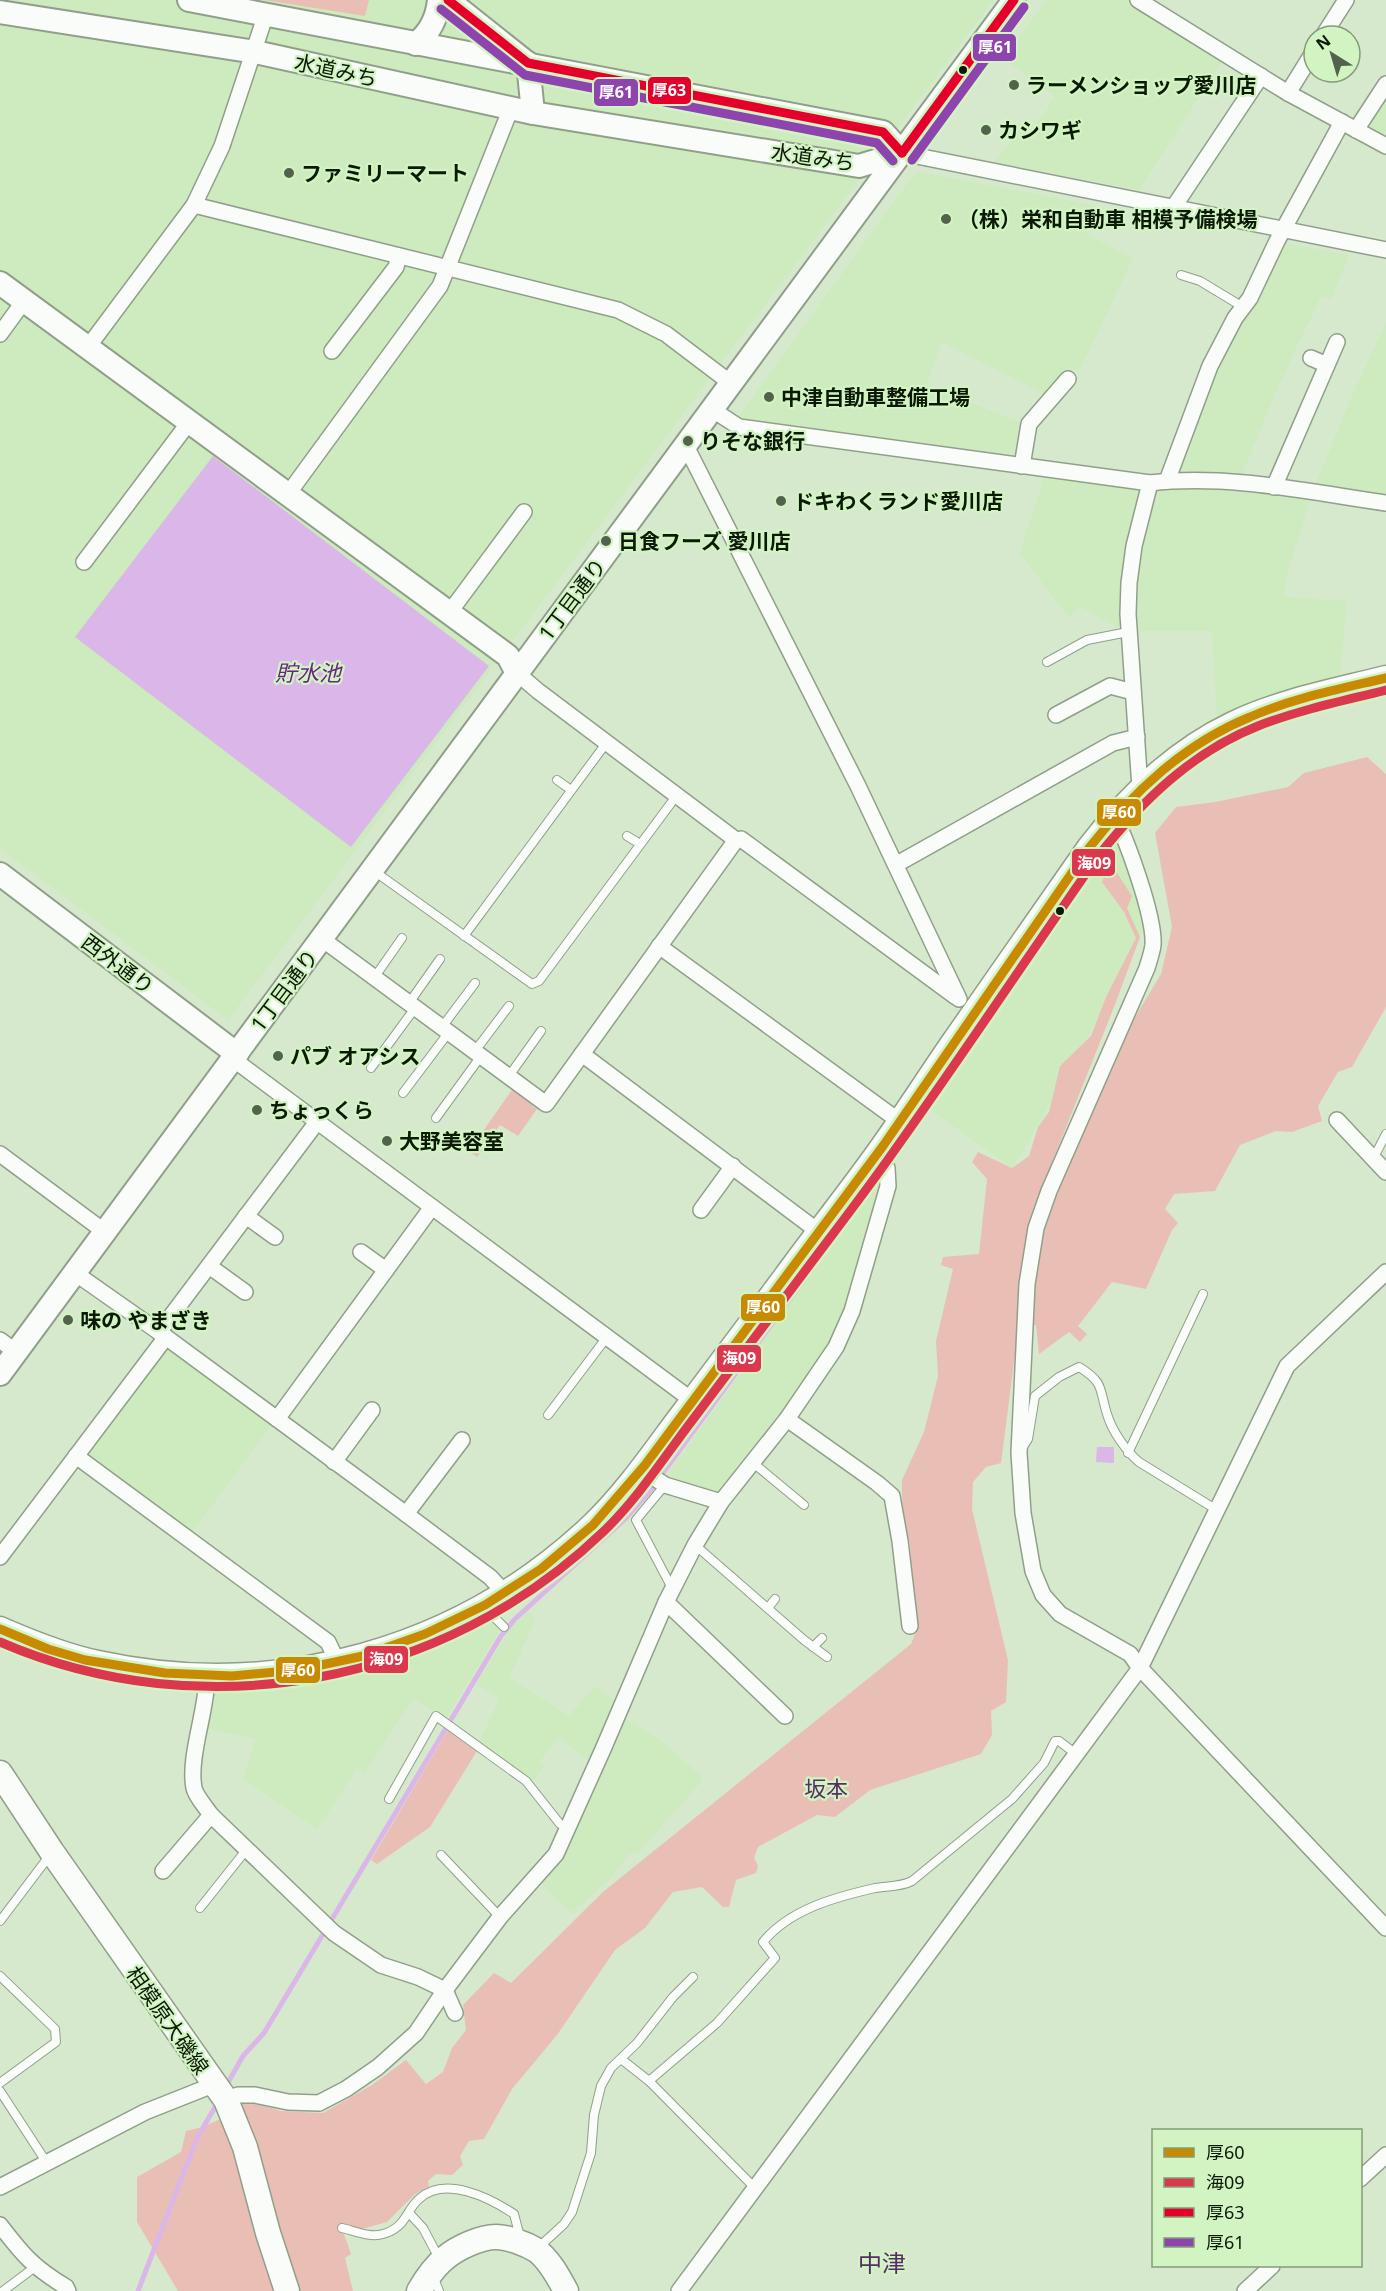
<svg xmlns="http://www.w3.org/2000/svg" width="1386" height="2291" viewBox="0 0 1386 2291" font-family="'Noto Sans','Noto Sans JP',sans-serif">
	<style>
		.built { fill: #cdebbf }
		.green { fill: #e9bfb5 }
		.water { fill: #dab7e8 }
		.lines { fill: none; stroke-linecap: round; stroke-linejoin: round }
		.stream { stroke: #dab7e8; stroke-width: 5 }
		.lane-casing { stroke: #919f8a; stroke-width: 10 }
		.street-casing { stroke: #919f8a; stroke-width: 18 }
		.secondary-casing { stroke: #919f8a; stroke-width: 26 }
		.primary-casing { stroke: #919f8a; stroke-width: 27 }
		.lane { stroke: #f9fcf8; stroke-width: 8 }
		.street { stroke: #f9fcf8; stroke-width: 15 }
		.secondary { stroke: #f9fcf8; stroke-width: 22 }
		.primary { stroke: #f9fcf8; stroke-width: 24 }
		.bus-1-casing { stroke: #d1f4c2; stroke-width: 14 }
		.bus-2-casing { stroke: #d1f4c2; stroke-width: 14 }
		.bus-3-casing { stroke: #d1f4c2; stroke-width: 14 }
		.bus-4-casing { stroke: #d1f4c2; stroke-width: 14 }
		.bus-1 { stroke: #c88a01; stroke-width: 9 }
		.bus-2 { stroke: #db374d; stroke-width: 9 }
		.bus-3 { stroke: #e4002b; stroke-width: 9 }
		.bus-4 { stroke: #8e44ad; stroke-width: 9 }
		.bus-dot { fill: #0d1907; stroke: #d1f4c2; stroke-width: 2 }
		.poi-dot { fill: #53624c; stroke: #d1f4c2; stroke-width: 2 }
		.labels { text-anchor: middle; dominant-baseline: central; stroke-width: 4.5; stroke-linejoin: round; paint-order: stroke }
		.street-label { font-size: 21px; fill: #0d1907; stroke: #d1f4c2 }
		.poi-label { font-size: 21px; font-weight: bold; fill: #0d1907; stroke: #d1f4c2; text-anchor: start }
		.water-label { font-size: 22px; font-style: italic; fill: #6a2582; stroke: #d1f4c2 }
		.neighbourhood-label { font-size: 22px; fill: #562e65; stroke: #d1f4c2 }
		.quarter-label { font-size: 24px; fill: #562e65; stroke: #d1f4c2 }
		.line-badge { stroke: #d1f4c2; stroke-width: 2 }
		.badge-label { font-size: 16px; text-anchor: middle; font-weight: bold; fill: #fff }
	</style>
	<rect width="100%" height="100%" fill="#d6e9cd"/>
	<g class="built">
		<polygon points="0,0 994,0 228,1020 0,848"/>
		<polygon points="1046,0 1130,0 1224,58 1139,190 994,162 1020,131 1026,135 1044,114 1055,96 1004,59"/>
		<polygon points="1386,91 1386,141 1363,125"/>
		<polygon points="921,172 1097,206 1086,234 1133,258 1079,372 1069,367 1047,395 942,342 926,385 1024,424 1018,457 1013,461 741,421 738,417 915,173"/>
		<polygon points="1285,243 1349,255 1331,299 1321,296 1279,385 1240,479 1182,478 1175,468 1203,395 1281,245"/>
		<polygon points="1386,322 1386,495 1314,488 1350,401"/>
		<polygon points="1045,475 1135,486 1142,497 1121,624 1118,627 1079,606 1069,618 1020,553"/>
		<polygon points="1166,485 1223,487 1311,498 1288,571 1284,597 1347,601 1340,675 1303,691 1256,703 1217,719 1212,631 1134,631 1134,578 1152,494"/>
		<polygon points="1112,838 1116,838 1119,843 1145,926 1115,988 1027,1144 1012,1168 931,1110 985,1035 979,1030 980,1023"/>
		<polygon points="881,1179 884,1181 851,1302 828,1351 811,1377 718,1497 664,1479"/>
		<polygon points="162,1346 169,1346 273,1423 191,1534 81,1456"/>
		<polygon points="528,1612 535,1620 509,1678 569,1716 595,1686 615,1702 591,1763 559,1737 540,1761 545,1765 532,1782 478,1744 500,1698 476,1684 514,1623"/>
		<polygon points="486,1616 501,1629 446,1718 413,1699 365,1772 357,1769 317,1829 243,1779 256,1739 204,1728 210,1694 217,1688 275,1684 343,1673 373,1664"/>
		<polygon points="623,1717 660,1740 702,1777 701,1782 638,1853 629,1854 611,1878 571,1913 539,1881"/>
	</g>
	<g class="green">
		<polygon points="264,0 369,0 365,16"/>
		<polygon points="1367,757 1386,774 1386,1007 1352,1067 1338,1072 1318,1106 1322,1121 1292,1132 1276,1131 1240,1145 1215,1191 1174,1194 1165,1209 1178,1223 1172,1230 1146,1289 1112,1282 1078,1326 1087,1334 1080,1342 1069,1332 1039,1354 1036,1325 1019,1324 1001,1463 986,1467 973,1482 972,1509 1008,1660 1006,1702 991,1711 992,1735 981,1754 870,1790 835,1817 817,1815 758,1847 754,1858 758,1866 756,1873 736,1880 729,1907 723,1907 702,1887 673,1892 645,1928 615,1950 557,2035 512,2089 484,2139 469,2141 460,2156 463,2165 452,2175 436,2174 428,2181 429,2187 415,2194 387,2222 344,2234 351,2254 345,2258 353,2291 178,2291 137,2222 137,2177 181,2152 186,2131 202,2127 240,2111 240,2104 259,2104 281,2111 323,2113 372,2085 406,2060 426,2084 443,2072 452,2048 466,2030 463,2005 494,1973 511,1983 604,1891 911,1644 915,1634 910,1544 902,1514 902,1480 924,1432 938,1376 936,1341 953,1269 941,1265 943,1257 979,1254 987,1179 972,1162 978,1152 1012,1168 1029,1156 1038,1127 1049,1112 1060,1066 1091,1036 1106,997 1136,938 1124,912 1102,882 1108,868 1116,871 1132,896 1127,908 1140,937 1114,1007 1051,1165 1064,1173 1134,1019 1161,974 1172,927 1155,833 1176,807 1215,802 1288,787 1304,773"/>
		<polygon points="514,1087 534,1101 532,1106 537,1109 518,1136 500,1125 477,1157 469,1151"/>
		<polygon points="448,1730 477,1751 430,1827 377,1864 371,1860"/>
	</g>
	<g class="water">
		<polygon points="213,456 489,666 351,847 75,637"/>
		<polygon points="1097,1447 1114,1447 1114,1463 1096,1462"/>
	</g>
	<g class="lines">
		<g class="stream">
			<polyline points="225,2088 243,2056 264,2033 501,1636 515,1619 625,1519 649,1492 875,1183"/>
			<polyline points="138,2291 197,2138 218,2102"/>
		</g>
		<defs>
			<g id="lane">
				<polyline points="1181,275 1200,281 1243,307"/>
				<polyline points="1047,662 1087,640 1128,632"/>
				<polyline points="557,780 571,790"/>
				<polyline points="627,836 640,844"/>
				<polyline points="374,871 532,984 539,981 677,795"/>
				<polyline points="464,936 607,742"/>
				<polyline points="374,978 402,938"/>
				<polyline points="409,1003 440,959"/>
				<polyline points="442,1027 475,983"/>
				<polyline points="475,1051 509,1006"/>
				<polyline points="371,1068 415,1008"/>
				<polyline points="509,1076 541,1031"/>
				<polyline points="403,1093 449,1032"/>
				<polyline points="436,1118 481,1056"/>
				<polyline points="1373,1159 1386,1134"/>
				<polyline points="548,1415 607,1337"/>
				<path d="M1023 1447 1028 1439 1035 1396 1059 1377 1079 1367C1105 1383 1099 1389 1107 1414 1112 1431 1126 1451 1139 1462L1217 1510"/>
				<polyline points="1128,1453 1203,1294"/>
				<polyline points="752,1462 804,1505"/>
				<polyline points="665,1485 636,1520 673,1590"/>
				<polyline points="695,1545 804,1640 827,1657"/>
				<polyline points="768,1608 775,1599"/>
				<polyline points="486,1609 504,1627"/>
				<polyline points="813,1647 822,1638"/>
				<polyline points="389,1799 436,1716 526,1781 560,1824 568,1828"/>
				<polyline points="441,1855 500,1917"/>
				<polyline points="200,1908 247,1849"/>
				<polyline points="0,1921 50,1855"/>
				<polyline points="0,1976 55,2029 56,2042 0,2083"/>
				<polyline points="621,2059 649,2081 756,2189"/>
				<path d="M649 2081 717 2023 775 1958 763 1942C790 1909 836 1897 875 1888 887 1886 901 1887 912 1881L1012 1799 1044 1763 1055 1741H1059L1076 1754"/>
				<polyline points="0,2091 47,2163"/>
				<polyline points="410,2214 423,2228 440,2260"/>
				<path d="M342 2228C355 2231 370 2238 383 2234 406 2228 406 2210 419 2199 445 2175 490 2198 514 2214L520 2237"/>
				<polyline points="539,2247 564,2224 572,2212 591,2153 594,2115 601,2086 611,2068 637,2043 673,1997 693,1977"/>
				<polyline points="433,2276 439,2291"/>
				<polyline points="3,2291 35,2267"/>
			</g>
			<g id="street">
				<polyline points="1138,0 1288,93 1386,146"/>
				<polyline points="1323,36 1346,0"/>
				<polyline points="1288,93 1314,51"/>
				<polyline points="1356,130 1386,84"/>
				<polyline points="902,153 1386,250"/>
				<polyline points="194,205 618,310 666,334 732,384"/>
				<polyline points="1173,208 1261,76"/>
				<polyline points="0,334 24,301"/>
				<polyline points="88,347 194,205 222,146 266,14"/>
				<polyline points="332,351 396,267 399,256"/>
				<polyline points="1311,358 1327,365"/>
				<path d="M713 410 739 427 1150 483C1228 474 1309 492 1386 503"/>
				<polyline points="686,446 858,786 959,999"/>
				<polyline points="1022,466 1029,424 1068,379"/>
				<polyline points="1167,481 1210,366 1235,318 1250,298 1277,241 1342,122"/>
				<polyline points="1274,487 1337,342"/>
				<polyline points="288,494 440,286 511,108"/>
				<polyline points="84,562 190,421"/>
				<polyline points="449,613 524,512"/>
				<polyline points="517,673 538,691 736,840 741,839 956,997"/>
				<polyline points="1056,715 1110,686 1133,692"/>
				<polyline points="1140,788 1128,614 1129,583 1134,546 1150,483"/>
				<path d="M1114 815C1127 841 1155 917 1153 945 1152 953 1149 961 1147 968L1049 1191 1036 1228 1027 1284 1019 1453 1023 1513 1033 1571 1043 1595 1060 1614 1130 1654 1140 1668 1386 1928"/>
				<polyline points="897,864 1113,743 1137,737"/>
				<polyline points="322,939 546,1104 736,840"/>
				<polyline points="659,946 899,1121"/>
				<polyline points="582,1054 819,1232"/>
				<polyline points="233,1059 693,1401"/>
				<polyline points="1337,1120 1386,1172"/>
				<polyline points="0,1154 105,1232"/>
				<polyline points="701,1210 733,1166"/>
				<polyline points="246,1216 275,1237"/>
				<polyline points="361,1252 386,1270"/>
				<polyline points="209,1266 245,1292"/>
				<polyline points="75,1273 159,1332 406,1514 490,1577 505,1593"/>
				<polyline points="159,1332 317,1122"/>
				<polyline points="0,1340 16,1352"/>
				<polyline points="277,1419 432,1207"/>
				<polyline points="787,1419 877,1483 892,1496 900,1541 910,1626"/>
				<polyline points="76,1456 328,1642 338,1663"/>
				<polyline points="334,1462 372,1410"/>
				<polyline points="641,1469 665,1485 721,1502"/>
				<polyline points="406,1514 462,1440"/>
				<polyline points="0,1557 166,1337"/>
				<polyline points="666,1602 785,1716"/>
				<path d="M207 1677C207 1710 188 1757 194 1788 196 1797 206 1807 211 1815"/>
				<polyline points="163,1871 211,1815 334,1933 381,1965 418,1977 445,1990 455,2013"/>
				<polyline points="226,2100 238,2095 255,2095 288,2102 319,2103 346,2089 378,2067 416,2033 445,1990 500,1917 556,1854 604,1747 666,1602 695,1545 721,1502 787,1419 836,1347 852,1311 888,1186 887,1168 875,1158"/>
				<polyline points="1360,2179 1386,2155"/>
				<polyline points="0,2187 145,2112 213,2085"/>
				<path d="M0 2225C23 2255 33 2267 66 2287L68 2291"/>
				<polyline points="679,2291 1140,1668 1287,1366 1386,1272"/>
				<polyline points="1245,2291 1272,2266"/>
			</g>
			<g id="secondary">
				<polyline points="189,0 883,132 902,153"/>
				<polyline points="448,0 526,62"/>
				<polyline points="0,12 255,52 533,113 859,166 902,153"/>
				<path d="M416 44C430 32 437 19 439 0"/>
				<polyline points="528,63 533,113"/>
				<polyline points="0,283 508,656 517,673"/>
				<polyline points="0,874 237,1054"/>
				<polyline points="0,1374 1014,0"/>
			</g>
			<g id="primary">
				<path d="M0 1629C32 1643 64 1656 98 1663 277 1702 460 1651 593 1525 623 1496 648 1461 673 1427 710 1378 747 1328 784 1279 813 1239 844 1200 873 1160 901 1122 926 1082 953 1043 998 978 1043 913 1089 848 1128 797 1174 752 1233 724 1281 701 1335 691 1386 678"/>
				<polyline points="0,1773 52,1852 226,2100 245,2147 268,2233 287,2291"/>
				<path d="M419 2291C426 2279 434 2267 445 2258 457 2248 480 2237 496 2237 508 2237 526 2244 536 2250 549 2259 559 2278 566 2291"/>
			</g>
		</defs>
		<use href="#lane" class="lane-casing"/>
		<use href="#street" class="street-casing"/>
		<use href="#secondary" class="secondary-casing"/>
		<use href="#primary" class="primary-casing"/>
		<use href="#lane" class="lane"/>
		<use href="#street" class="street"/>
		<use href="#secondary" class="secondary"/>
		<use href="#primary" class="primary"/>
		<defs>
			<path id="bus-1" d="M0 1629 48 1649 85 1660 165 1673 232 1676 298 1670 363 1656 425 1634 485 1605 541 1569 593 1525 645 1465 883 1146 1089 848C1133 792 1184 744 1250 717 1293 698 1340 689 1386 678"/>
			<path id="bus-2" d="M0 1642C203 1730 444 1685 604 1531 636 1500 661 1462 688 1426 727 1375 766 1323 805 1271 835 1231 866 1191 894 1151 964 1053 1030 953 1099 855 1142 801 1192 752 1258 726 1299 710 1343 701 1386 690"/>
			<g id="bus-3">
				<polyline points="448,0 528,63 883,132 902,153"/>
				<polyline points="902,153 1014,0"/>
			</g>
			<g id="bus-4">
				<polyline points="441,9 525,75 877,143 893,161"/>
				<polyline points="912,160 1024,7"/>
			</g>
		</defs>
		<use href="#bus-1" class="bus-1-casing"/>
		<use href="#bus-2" class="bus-2-casing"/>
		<use href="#bus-3" class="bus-3-casing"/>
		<use href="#bus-4" class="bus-4-casing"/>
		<use href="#bus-1" class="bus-1"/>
		<use href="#bus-2" class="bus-2"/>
		<use href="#bus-3" class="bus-3"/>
		<use href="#bus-4" class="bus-4"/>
	</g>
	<g class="bus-dot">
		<circle cx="963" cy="70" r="5"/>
		<circle cx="1060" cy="911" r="5"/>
	</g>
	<g class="poi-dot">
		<circle cx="1014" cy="85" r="6"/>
		<circle cx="986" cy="130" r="6"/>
		<circle cx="289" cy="173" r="6"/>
		<circle cx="946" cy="219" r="6"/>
		<circle cx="769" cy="397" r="6"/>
		<circle cx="688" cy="441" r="6"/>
		<circle cx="781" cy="501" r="6"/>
		<circle cx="606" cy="541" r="6"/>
		<circle cx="278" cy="1056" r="6"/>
		<circle cx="257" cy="1110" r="6"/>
		<circle cx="387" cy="1141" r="6"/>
		<circle cx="68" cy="1320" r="6"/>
	</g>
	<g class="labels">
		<g class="street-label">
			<text transform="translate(336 70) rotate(12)">水道みち</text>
			<text transform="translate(813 157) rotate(8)">水道みち</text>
			<text transform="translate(572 599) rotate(-53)">1丁目通り</text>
			<text transform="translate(118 964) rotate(37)">西外通り</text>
			<text transform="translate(284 990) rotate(-53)">1丁目通り</text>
			<text transform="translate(168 2020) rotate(55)">相模原大磯線</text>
		</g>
		<g class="poi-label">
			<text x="1026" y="85">ラーメンショップ愛川店</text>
			<text x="998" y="130">カシワギ</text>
			<text x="301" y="173">ファミリーマート</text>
			<text x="958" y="219">（株）栄和自動車 相模予備検場</text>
			<text x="781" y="397">中津自動車整備工場</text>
			<text x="700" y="441">りそな銀行</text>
			<text x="793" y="501">ドキわくランド愛川店</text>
			<text x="618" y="541">日食フーズ 愛川店</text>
			<text x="290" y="1056">パブ オアシス</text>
			<text x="269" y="1110">ちょっくら</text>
			<text x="399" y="1141">大野美容室</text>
			<text x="80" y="1320">味の やまざき</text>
		</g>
		<g class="water-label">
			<text x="308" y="672">貯水池</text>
		</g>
		<g class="neighbourhood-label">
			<text x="826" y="1788">坂本</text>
		</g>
		<g class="quarter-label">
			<text x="882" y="2262">中津</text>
		</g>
	</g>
	<g class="line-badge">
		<rect x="972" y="33" width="45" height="29" rx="6" fill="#8e44ad"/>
		<rect x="647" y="76" width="45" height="29" rx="6" fill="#e4002b"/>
		<rect x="593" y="78" width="46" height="29" rx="6" fill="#8e44ad"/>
		<rect x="1096" y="798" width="46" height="29" rx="6" fill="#c88a01"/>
		<rect x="1071" y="848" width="45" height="29" rx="6" fill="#db374d"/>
		<rect x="740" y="1293" width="46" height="29" rx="6" fill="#c88a01"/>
		<rect x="716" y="1344" width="46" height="29" rx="6" fill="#db374d"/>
		<rect x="363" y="1645" width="46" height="29" rx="6" fill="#db374d"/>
		<rect x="275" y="1656" width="46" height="28" rx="6" fill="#c88a01"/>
	</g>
	<g class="badge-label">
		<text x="995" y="53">厚61</text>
		<text x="669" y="96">厚63</text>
		<text x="616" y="98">厚61</text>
		<text x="1119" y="818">厚60</text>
		<text x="1094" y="869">海09</text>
		<text x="763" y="1313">厚60</text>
		<text x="739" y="1364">海09</text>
		<text x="386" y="1665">海09</text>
		<text x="298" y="1676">厚60</text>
	</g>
	<rect x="1152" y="2129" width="210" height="138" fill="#d1f4c2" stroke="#839c77" stroke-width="1.5"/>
	<rect x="1164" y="2148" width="30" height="9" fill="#c88a01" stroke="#839c77" stroke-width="1.5"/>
	<text x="1206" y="2159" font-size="18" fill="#0d1907">厚60</text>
	<rect x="1164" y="2178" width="30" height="9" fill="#db374d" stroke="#839c77" stroke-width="1.5"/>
	<text x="1206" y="2189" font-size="18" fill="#0d1907">海09</text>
	<rect x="1164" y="2208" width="30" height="9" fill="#e4002b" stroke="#839c77" stroke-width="1.5"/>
	<text x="1206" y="2219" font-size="18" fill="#0d1907">厚63</text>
	<rect x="1164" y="2238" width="30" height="9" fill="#8e44ad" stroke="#839c77" stroke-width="1.5"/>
	<text x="1206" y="2249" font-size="18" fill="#0d1907">厚61</text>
	<g transform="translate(1332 54) rotate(323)"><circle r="28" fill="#d1f4c2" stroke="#839c77" stroke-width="1.5"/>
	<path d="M0-4.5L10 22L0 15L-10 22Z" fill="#53624c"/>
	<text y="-9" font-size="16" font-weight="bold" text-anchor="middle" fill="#0d1907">N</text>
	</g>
</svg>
